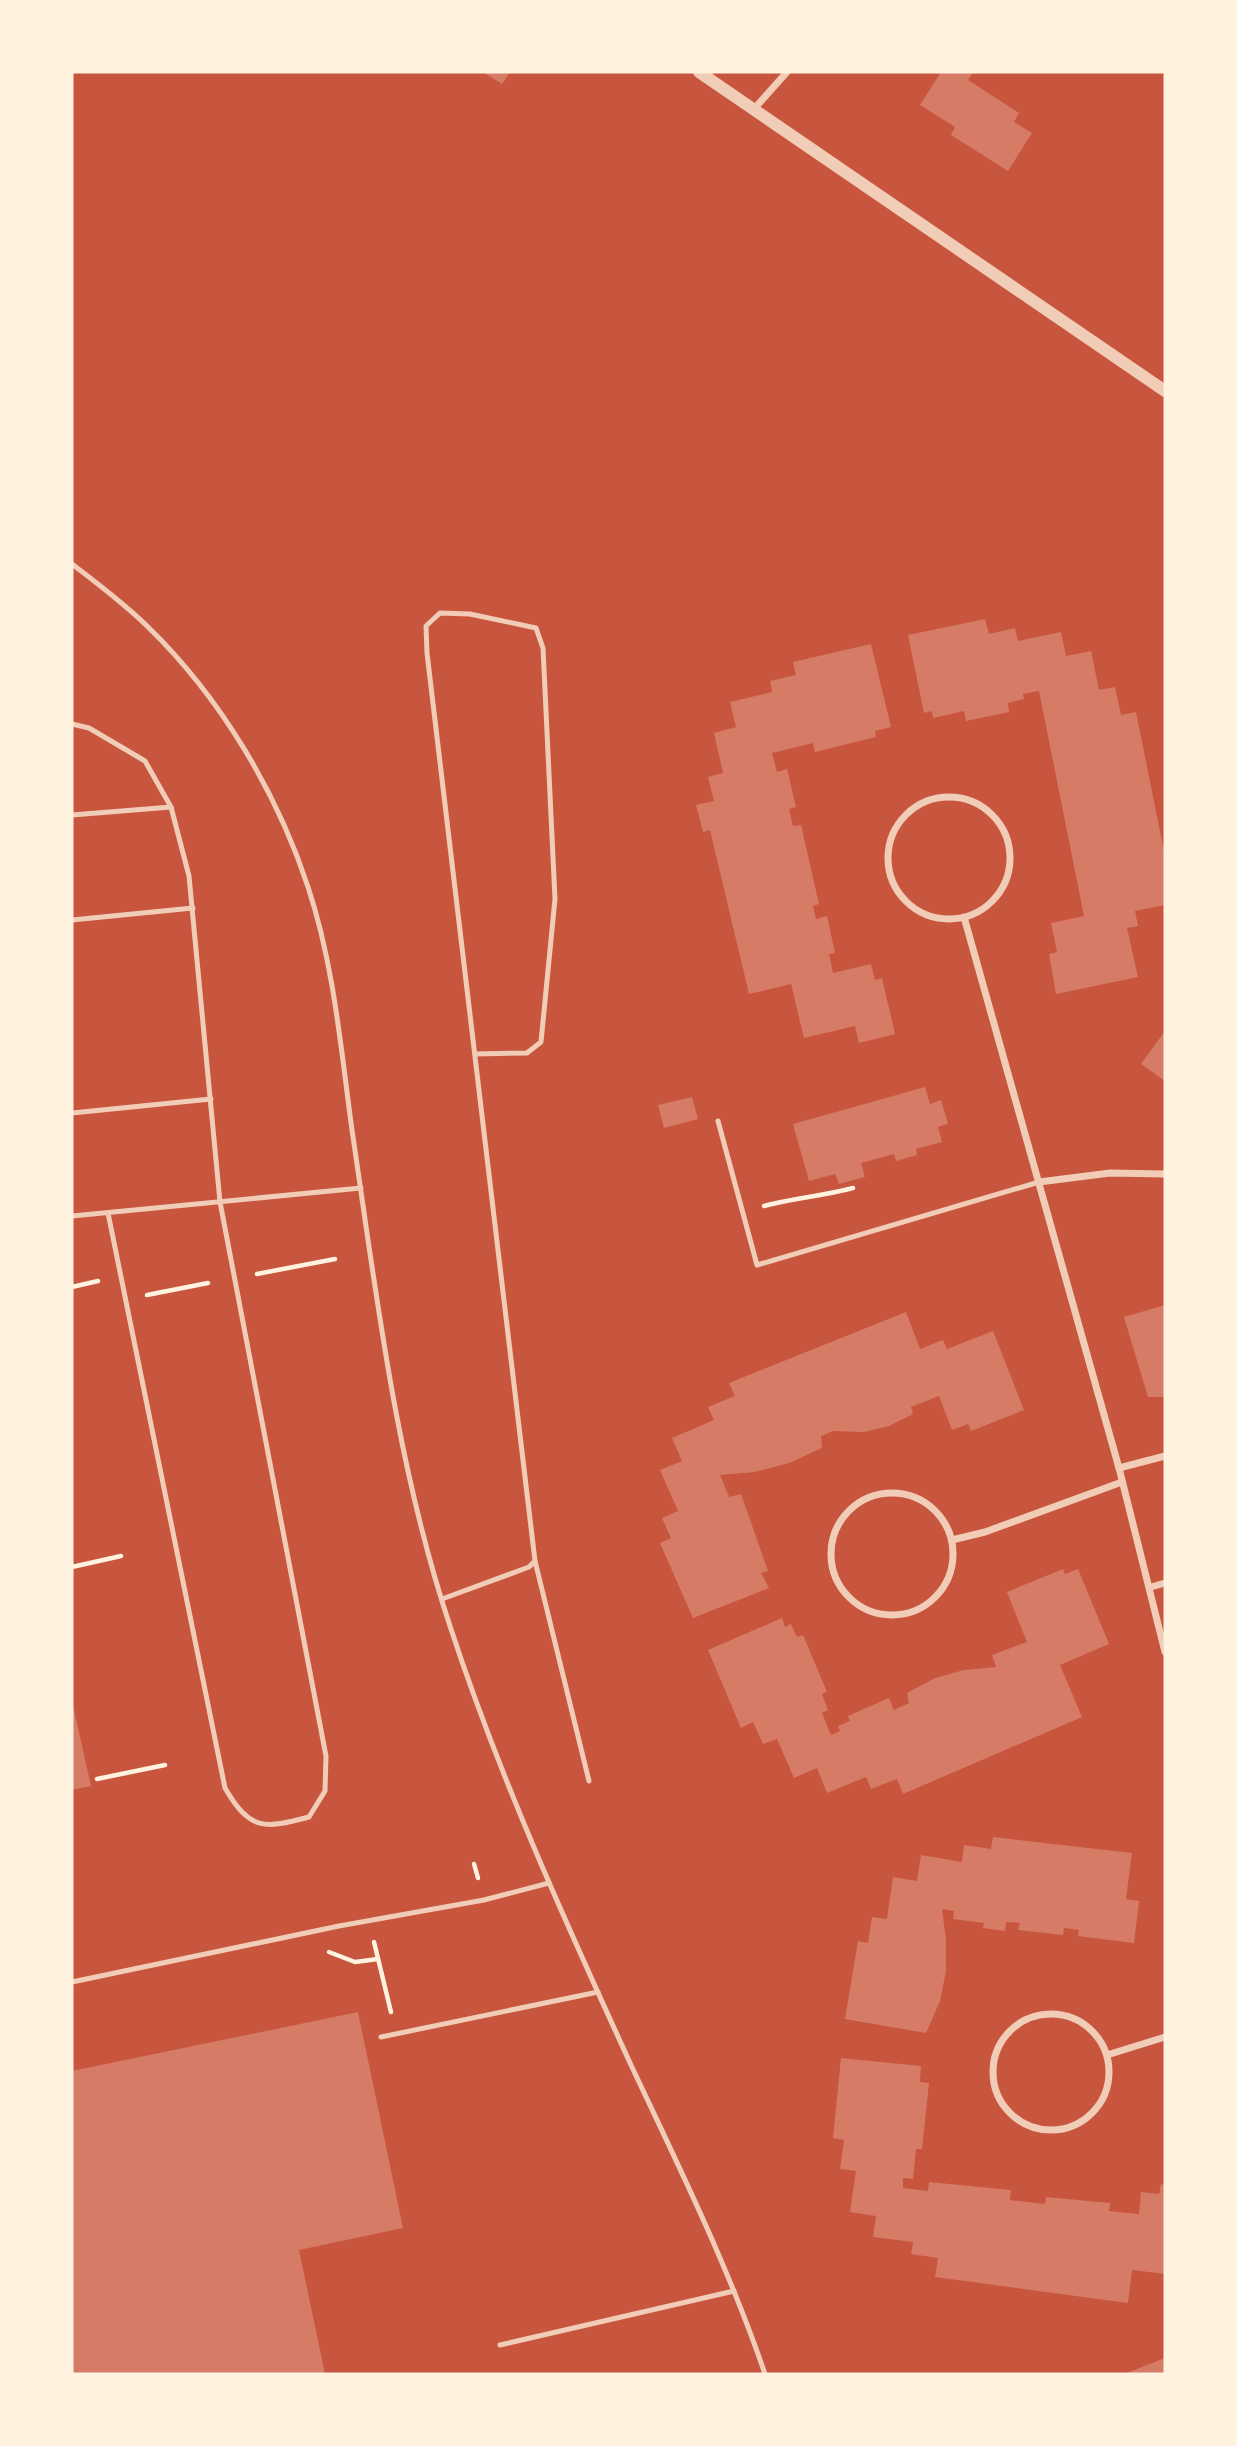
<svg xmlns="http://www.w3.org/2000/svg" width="1237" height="2446" viewBox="0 0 1237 2446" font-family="Quicksand,sans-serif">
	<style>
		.building { fill: #d67c66 }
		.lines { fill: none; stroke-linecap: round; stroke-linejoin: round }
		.path { stroke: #fff3e0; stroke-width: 4.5 }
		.service { stroke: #f1ccb7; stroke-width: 5 }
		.minor { stroke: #f1ccb7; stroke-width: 7 }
		.tertiary { stroke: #f1ccb7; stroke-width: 12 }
	</style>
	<rect width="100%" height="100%" fill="#c8553d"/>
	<g class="building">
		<polygon points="483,72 510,72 502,84"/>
		<polygon points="941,72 970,72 972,74 968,80 1019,113 1014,122 1032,133 1008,171 951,135 955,127 920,105"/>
		<polygon points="985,619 989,634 1015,628 1018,641 1061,632 1066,656 1091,651 1099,690 1115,687 1121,715 1136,712 1165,856 1165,905 1135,911 1138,926 1127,928 1138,977 1056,994 1049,954 1057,952 1051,923 1084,916 1039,691 1023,694 1024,699 1008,703 1009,712 966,721 964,711 933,718 932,711 924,713 908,635"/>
		<polygon points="871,644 891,727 875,731 876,737 815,752 813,743 772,753 777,772 787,769 796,807 789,809 793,826 801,825 819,904 813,906 816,919 827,916 835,953 829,954 833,973 871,964 875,980 882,978 895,1034 859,1043 855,1026 804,1038 791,984 749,994 710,830 703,832 696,805 714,801 708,777 723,773 714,733 736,727 730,702 772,692 770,681 796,675 793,662"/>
		<polygon points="1165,1031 1165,1081 1141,1064"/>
		<polygon points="925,1087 930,1104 941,1100 948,1124 938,1127 942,1142 916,1149 917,1155 896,1161 894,1154 861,1163 865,1177 839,1184 835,1174 809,1181 793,1124"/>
		<polygon points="692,1097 698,1119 664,1128 658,1105"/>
		<polygon points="1165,1305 1165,1397 1148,1397 1124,1317"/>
		<polygon points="906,1312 920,1349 943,1340 947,1349 993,1331 1024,1410 971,1431 968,1424 952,1430 939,1396 911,1407 913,1414 889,1426 864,1432 833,1431 821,1436 822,1448 789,1463 755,1472 720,1475 729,1497 741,1494 768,1571 761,1573 769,1588 693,1618 660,1543 671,1538 662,1518 678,1511 660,1470 682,1461 672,1438 714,1420 708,1407 735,1396 729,1383"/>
		<polygon points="1063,1569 1065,1574 1078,1569 1109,1644 1060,1665 1082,1717 903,1794 897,1779 871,1789 866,1777 827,1793 817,1768 794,1778 777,1739 763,1744 753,1722 741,1728 708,1650 782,1618 785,1627 791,1624 797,1637 803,1635 827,1692 822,1694 828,1710 822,1713 831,1735 840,1731 838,1726 850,1721 848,1716 889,1698 894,1710 909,1703 907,1693 935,1678 964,1670 996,1667 992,1655 1027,1642 1007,1592"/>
		<polygon points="72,1701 91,1786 72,1790"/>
		<polygon points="993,1837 1132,1853 1126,1899 1139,1901 1134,1943 1078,1936 1079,1930 1064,1928 1063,1935 1018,1930 1020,1923 1006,1922 1005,1931 983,1928 984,1923 953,1919 954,1911 942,1909 946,1940 946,1971 940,2001 926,2033 845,2019 858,1941 868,1943 872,1917 887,1919 893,1877 917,1881 921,1855 962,1862 964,1845 991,1849"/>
		<polygon points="358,2012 403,2228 299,2250 325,2374 72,2374 72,2071"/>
		<polygon points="841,2058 921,2066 920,2082 929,2083 922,2149 916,2149 913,2179 903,2178 903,2188 928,2191 929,2182 1011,2190 1010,2200 1045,2204 1046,2197 1110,2203 1109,2211 1139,2214 1141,2192 1159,2194 1161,2184 1165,2185 1165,2274 1132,2270 1128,2303 935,2277 938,2258 911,2254 913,2242 873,2237 876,2216 850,2212 856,2171 840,2169 844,2140 833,2138"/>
		<polygon points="1165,2358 1165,2374 1124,2374"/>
	</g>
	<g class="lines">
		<g class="path">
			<path d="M764 1206C794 1198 823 1196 853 1188"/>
			<polyline points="257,1274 335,1259"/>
			<polyline points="72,1287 98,1281"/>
			<polyline points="147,1295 208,1283"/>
			<polyline points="72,1567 121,1556"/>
			<polyline points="97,1779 165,1765"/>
			<polyline points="474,1864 478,1878"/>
			<polyline points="374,1942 391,2012"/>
			<polyline points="329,1952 355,1962 378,1959"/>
		</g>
		<g class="service">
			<path d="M72 564C98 584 125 604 148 627 220 697 277 792 308 887 334 965 341 1050 352 1130 377 1298 396 1464 450 1626 499 1776 565 1921 631 2065 679 2167 729 2268 765 2374"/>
			<path d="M72 724 89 728 145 761 171 807 189 876 220 1202 326 1756 325 1791 309 1817C264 1829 250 1831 225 1788L108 1213"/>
			<polyline points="72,815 171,807"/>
			<polyline points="72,920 193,908"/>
			<polyline points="72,1113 211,1099"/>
			<polyline points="718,1121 757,1265 1039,1182"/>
			<polyline points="72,1216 361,1188"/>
			<polyline points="535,1561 589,1781"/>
			<polyline points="442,1599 529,1567 535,1561 427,653 426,626 440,613 470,614 536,628 543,648 555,899 541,1042 527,1053 475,1054"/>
			<polyline points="72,1982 339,1926 484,1900 549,1883"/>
			<polyline points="381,2037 598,1992"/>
			<polyline points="500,2345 734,2291"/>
		</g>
		<g class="minor">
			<polyline points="754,109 787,72"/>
			<circle cx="949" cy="858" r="61"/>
			<polyline points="964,917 1119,1468 1165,1652"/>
			<polyline points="1039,1182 1110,1173 1165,1174"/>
			<polyline points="1119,1468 1165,1456"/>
			<circle cx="892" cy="1554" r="61"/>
			<polyline points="952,1540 985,1532 1122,1482"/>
			<polyline points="1151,1587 1165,1583"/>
			<circle cx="1051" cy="2072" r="58"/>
			<polyline points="1107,2055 1165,2037"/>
		</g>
		<polyline class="tertiary" points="699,72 1165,391"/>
	</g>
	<rect width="1237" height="2446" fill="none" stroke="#fff3e0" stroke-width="147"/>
</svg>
